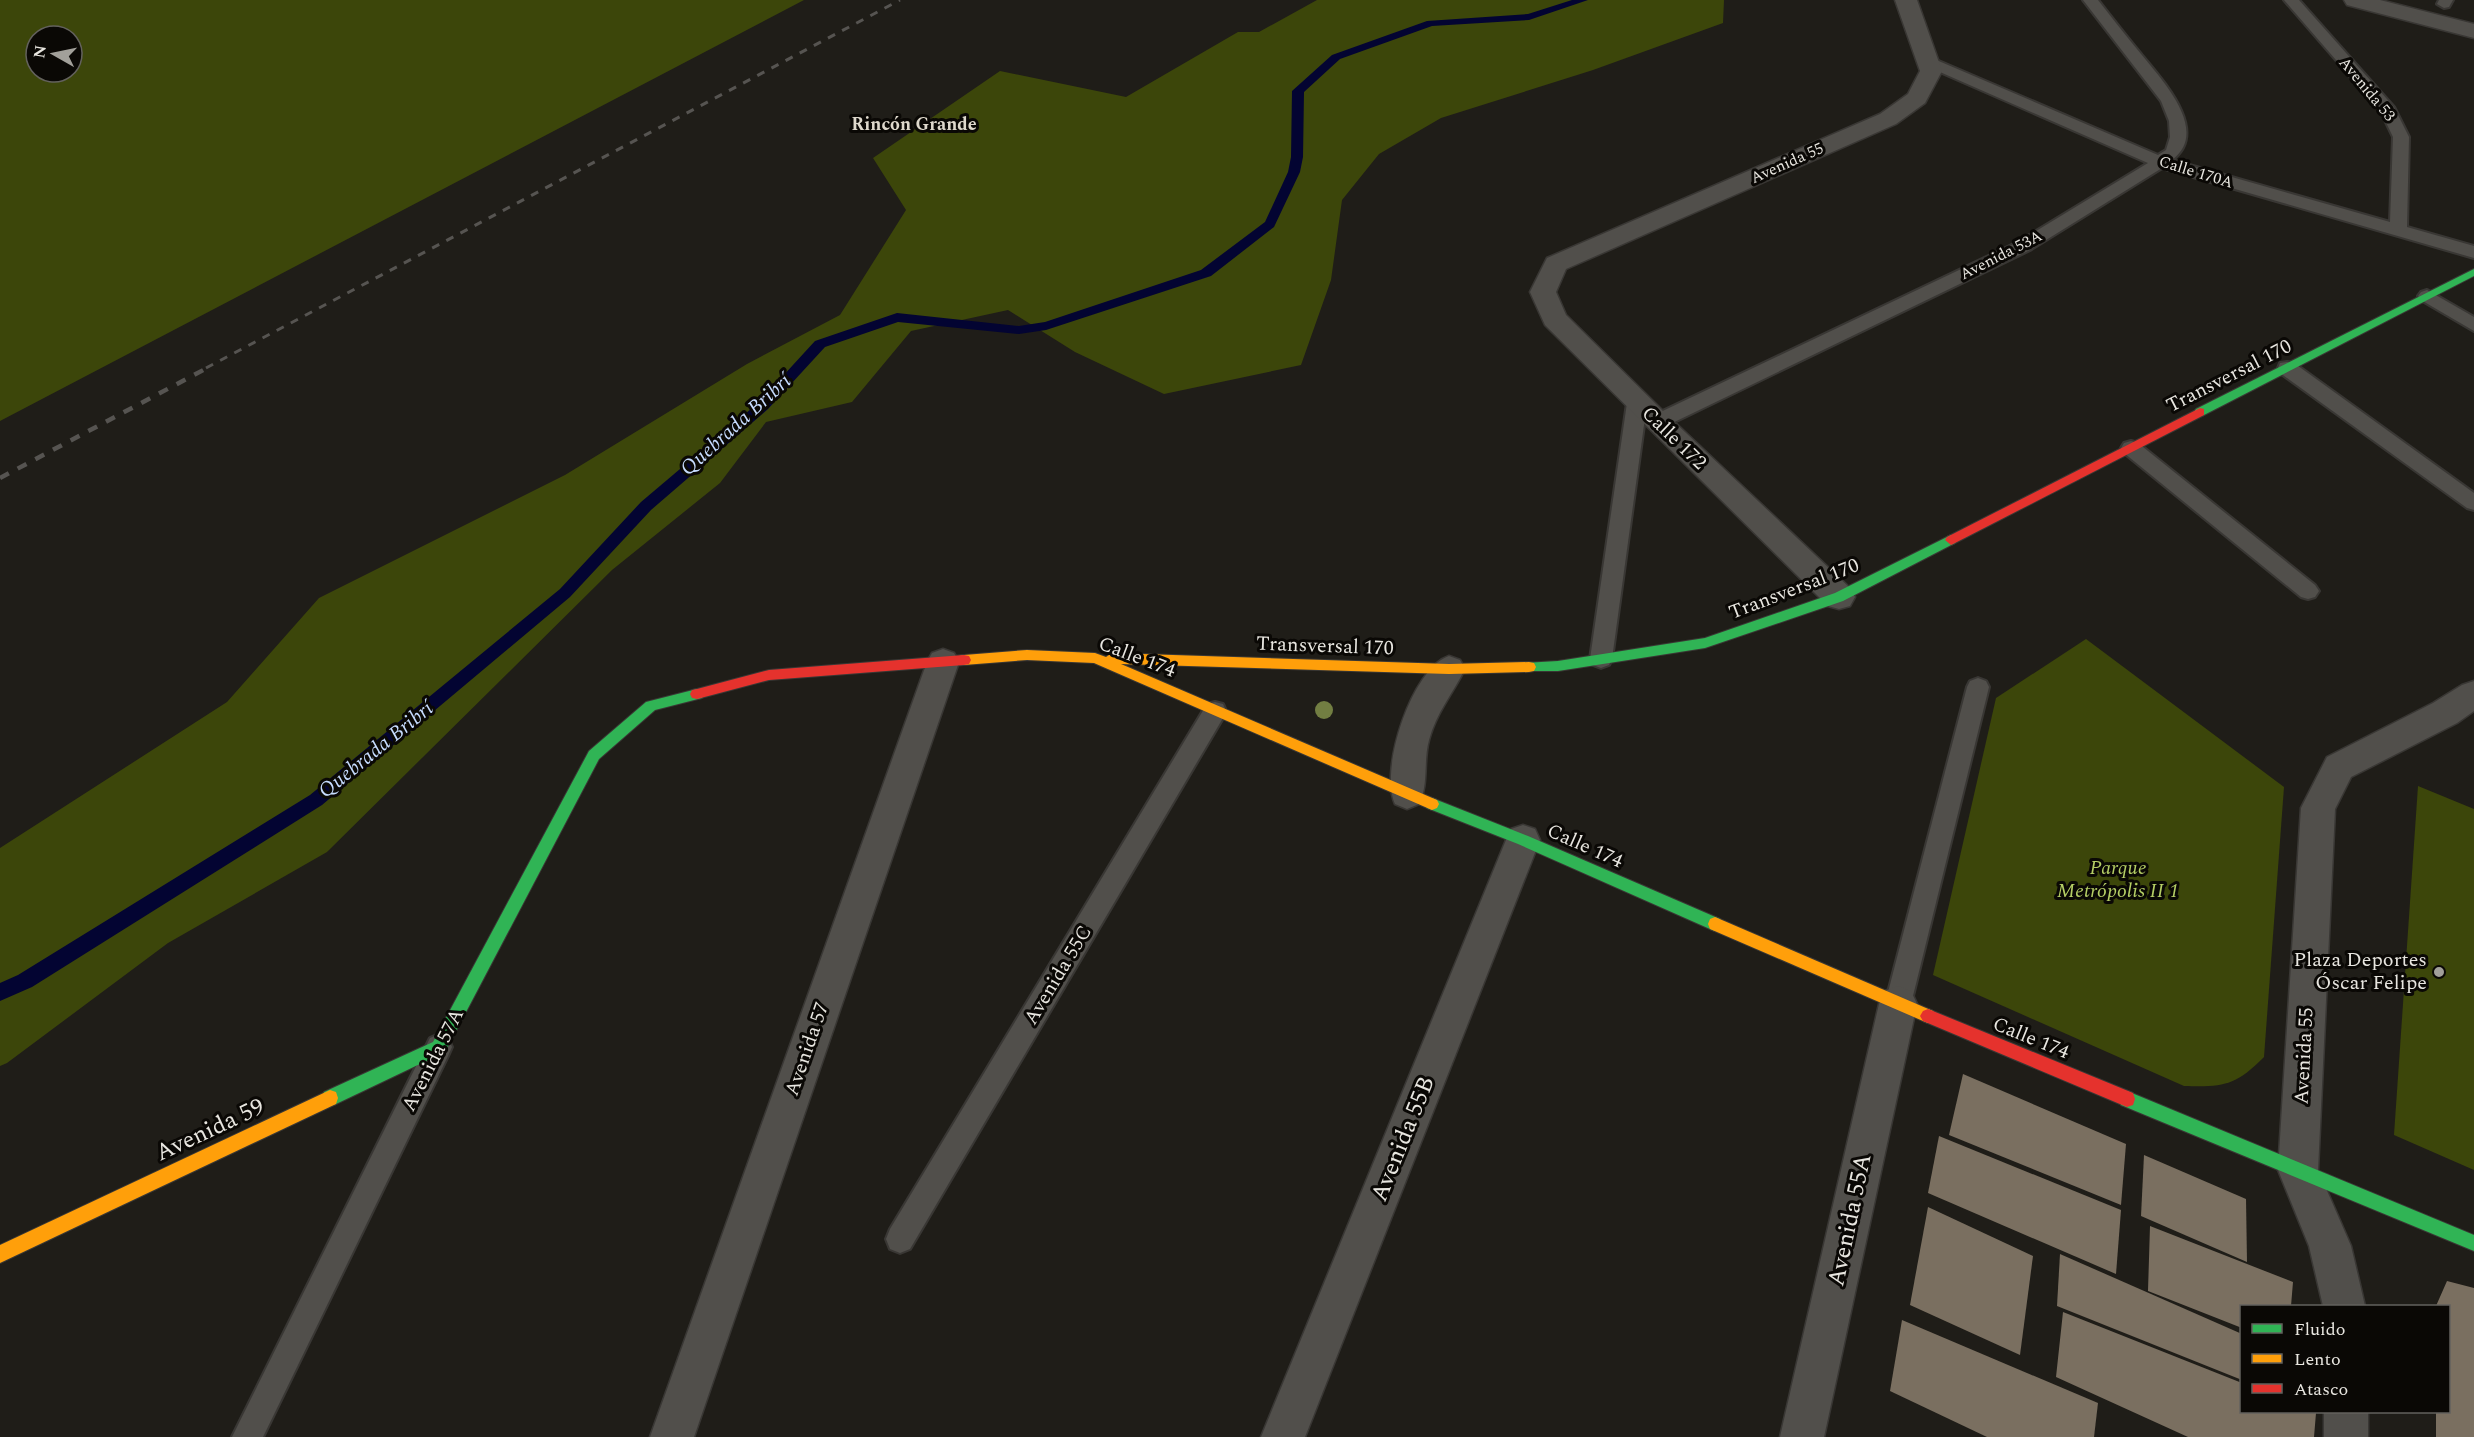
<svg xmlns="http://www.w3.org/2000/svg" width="2474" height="1437" viewBox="0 0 2474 1437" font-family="Spectral,serif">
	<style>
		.green { fill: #3c460a; fill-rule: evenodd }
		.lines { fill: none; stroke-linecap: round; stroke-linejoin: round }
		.stream { fill: #030432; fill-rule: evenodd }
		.building { fill: #7a6f60 }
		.lane-casing { stroke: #393734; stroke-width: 4 }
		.street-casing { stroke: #393734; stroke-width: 3 }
		.fast-casing { stroke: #393734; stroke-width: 2 }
		.slow-casing { stroke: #393734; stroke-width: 2 }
		.jam-casing { stroke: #393734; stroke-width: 2 }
		.lane { fill: #514f4b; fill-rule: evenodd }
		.street { fill: #514f4b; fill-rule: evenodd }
		.fast { fill: #30b455; fill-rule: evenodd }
		.slow { fill: #ff9f0a; fill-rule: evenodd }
		.jam { fill: #e5322d; fill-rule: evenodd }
		.rail-far1 { stroke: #565451; stroke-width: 3; stroke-dasharray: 8 8; stroke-linecap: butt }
		.rail { stroke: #565451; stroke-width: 4.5; stroke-dasharray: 10 10; stroke-linecap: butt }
		.tree { fill: #727e42 }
		.poi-dot { fill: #a2a09a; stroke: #0a0805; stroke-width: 2 }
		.labels { text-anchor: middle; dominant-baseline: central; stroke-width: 6; stroke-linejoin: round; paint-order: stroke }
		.far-street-label { font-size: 16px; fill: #e8e6e0; stroke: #0a0805 }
		.far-neighbourhood-label { font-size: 18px; font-weight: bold; fill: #ded8cc; stroke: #0a0805 }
		.street-label { font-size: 20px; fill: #e8e6e0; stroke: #0a0805 }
		.park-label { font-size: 20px; font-style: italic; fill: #b5ce65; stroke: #0a0805 }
		.poi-label { font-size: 20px; fill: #e8e6e0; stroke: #0a0805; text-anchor: end }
		.water-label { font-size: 21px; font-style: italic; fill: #c6dbfe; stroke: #0a0805 }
		.near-street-label { font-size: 24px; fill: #e8e6e0; stroke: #0a0805 }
	</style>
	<rect width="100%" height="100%" fill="#1f1d18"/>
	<g class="green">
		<path d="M0 0H804L0 421ZM36 36H72V72H36Z"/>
		<polygon points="1317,0 1724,0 1723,23 1593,70 1441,118 1379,154 1342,200 1331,280 1301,365 1164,394 1075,352 1008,310 911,331 852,402 766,422 720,483 612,570 327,852 168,943 7,1063 0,1066 0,848 227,702 319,598 565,475 747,364 840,315 906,210 873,158 1000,71 1126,97 1238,32 1259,32"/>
		<path d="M2086 639 2284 787 2264 1057C2235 1086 2224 1087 2184 1086L1933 975 1996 698Z"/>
		<polygon points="2418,786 2474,809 2474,1170 2394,1135"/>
	</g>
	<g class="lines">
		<polygon class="stream" points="1572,0 1588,0 1529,20 1432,26 1340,59 1304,92 1303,157 1300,172 1274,227 1211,276 1046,330 1019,334 898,322 825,347 768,409 651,510 570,597 322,805 32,987 0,1001 0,983 18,975 310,795 560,589 641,502 758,403 815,341 897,313 1019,326 1045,322 1201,270 1265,222 1288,172 1291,157 1292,91 1332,55 1427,21 1528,14"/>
	</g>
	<g class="building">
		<polygon points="1963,1074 2126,1144 2121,1205 1949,1135"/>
		<polygon points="1939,1136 2121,1210 2116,1274 1928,1193"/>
		<polygon points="2144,1155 2246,1199 2247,1262 2141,1216"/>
		<polygon points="1928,1207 2033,1256 2020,1355 1910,1305"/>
		<polygon points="2150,1226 2293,1282 2291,1306 2242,1306 2242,1328 2148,1291"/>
		<polygon points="2060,1254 2242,1334 2242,1380 2057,1306"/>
		<polygon points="2447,1281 2474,1288 2474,1437 2436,1437 2436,1412 2448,1412 2448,1306 2436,1306"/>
		<polygon points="2063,1312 2242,1383 2242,1412 2316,1413 2314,1437 2188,1437 2056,1377"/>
		<polygon points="1902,1320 2098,1403 2094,1437 1987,1437 1890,1391"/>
	</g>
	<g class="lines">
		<defs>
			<g id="lane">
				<path d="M2083 0H2098C2112 18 2126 36 2141 54 2161 79 2211 131 2172 160L2390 222 2393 137 2381 112 2284 0H2299L2394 107 2409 137 2407 227 2474 246V258L2162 168 2030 250 1664 427 1657 429 1650 427 1647 422 1650 417 2018 242 2148 163 1924 65 1921 62 1924 59H1934L2158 155 2166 150 2170 137 2169 121 2161 101Z"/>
				<polygon points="2439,0 2453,0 2449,7 2444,8 2437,4"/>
				<polygon points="2427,290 2474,317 2474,331 2421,300 2418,296 2421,292"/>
				<polygon points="2287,362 2294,363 2474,493 2474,510 2467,508 2280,373 2278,368 2280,363"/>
				<polygon points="1637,396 1644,398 1647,403 1612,659 1609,665 1601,668 1593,665 1590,659 1627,403 1630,398"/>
				<polygon points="2131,441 2138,443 2315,585 2319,591 2315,597 2308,599 2301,597 2124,453 2121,448 2124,443"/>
				<polygon points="1978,678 1986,681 1989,687 1911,1004 1907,1013 1898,1016 1889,1013 1885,1004 1967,687 1970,681"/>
				<polygon points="1215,702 1223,704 1226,711 1223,718 910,1249 900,1253 890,1249 886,1239 890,1229 1207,704"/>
				<polygon points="439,1034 448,1038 452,1047 448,1056 263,1437 232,1437 430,1038"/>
			</g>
			<g id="street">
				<polygon points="1895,0 1917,0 1942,71 1925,103 1896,124 1566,269 1556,292 1566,315 1667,415 1850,588 1855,597 1850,606 1839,609 1828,606 1545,325 1530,292 1547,258 1880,114 1908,94 1920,71"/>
				<polygon points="2344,0 2380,0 2474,24 2474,38 2347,5"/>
				<polygon points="943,649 954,653 959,662 694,1437 650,1437 927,662 932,653"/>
				<path d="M1449 656 1460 660 1465 669C1453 693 1436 713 1429 740 1423 761 1429 784 1419 804L1407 809 1395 804C1379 770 1412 668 1449 656Z"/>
				<polygon points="2474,681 2474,711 2457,723 2351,777 2335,809 2318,1170 2351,1246 2365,1306 2323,1306 2309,1246 2278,1170 2301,808 2327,757 2433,703 2462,685"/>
				<polygon points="1523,825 1535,829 1540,840 1305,1437 1261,1437 1506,840 1511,829"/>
				<polygon points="1898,986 1911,991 1917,1004 1824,1437 1780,1437 1879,1004 1885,991"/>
				<rect x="2324" y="1412" width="44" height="25"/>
			</g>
			<g id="fast">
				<polygon points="2474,269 2474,276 2204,415 2200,416 2194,412 2196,409"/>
				<polygon points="1951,535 1955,537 1957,540 1955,543 1843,601 1705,648 1558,671 1524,671 1522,667 1524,663 1558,661 1705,638 1835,593"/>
				<polygon points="697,689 702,690 704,694 702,698 655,710 599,759 445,1052 336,1104 330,1106 324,1104 322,1098 324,1092 433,1042 589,751 646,702"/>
				<polygon points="1432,798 1528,836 1720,919 1722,924 1720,929 1715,931 1710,929 1518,844 1427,808 1425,804 1427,800"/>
				<polygon points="2127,1091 2474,1235 2474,1251 2121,1105 2119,1099 2121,1093"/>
			</g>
			<g id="slow">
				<polygon points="1027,650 1095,653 1106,657 1112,653 1449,664 1529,662 1534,663 1536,667 1534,671 1529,672 1449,674 1121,664 1437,800 1439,804 1437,808 1432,810 1094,663 1027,660 964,665 959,664 957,660 959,656 964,655"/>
				<polygon points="1715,917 1933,1011 1936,1016 1933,1021 1928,1023 1923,1021 1710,929 1708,924 1710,919"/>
				<polygon points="330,1090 336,1092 338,1098 336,1104 0,1263 0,1245"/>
			</g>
			<g id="jam">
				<polygon points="2200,408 2204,409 2204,415 1955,543 1951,545 1945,540 1947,537"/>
				<polygon points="964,655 969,656 971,660 969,664 964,665 769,680 697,699 692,698 690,694 692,690 697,689 769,670"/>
				<polygon points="1928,1009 2133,1093 2135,1099 2133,1105 2127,1107 1923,1021 1920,1016 1923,1011"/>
			</g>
		</defs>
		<use href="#lane" class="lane-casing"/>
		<use href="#street" class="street-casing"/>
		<use href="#fast" class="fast-casing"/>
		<use href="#slow" class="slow-casing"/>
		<use href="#jam" class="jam-casing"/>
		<use href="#lane" class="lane"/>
		<use href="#street" class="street"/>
		<use href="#fast" class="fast"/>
		<use href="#slow" class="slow"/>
		<use href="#jam" class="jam"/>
		<polyline class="rail-far1" points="206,368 900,0"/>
		<polyline class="rail" points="0,478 209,367"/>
	</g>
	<circle class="tree" cx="1324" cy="710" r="9"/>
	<circle class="poi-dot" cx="2439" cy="972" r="6"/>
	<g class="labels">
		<g class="far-street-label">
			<text transform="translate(2367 89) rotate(50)">Avenida 53</text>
			<text transform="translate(1787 163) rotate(-24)">Avenida 55</text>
			<text transform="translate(2196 172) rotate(17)">Calle 170A</text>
			<text transform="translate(2001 255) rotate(-27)">Avenida 53A</text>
		</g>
		<g class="far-neighbourhood-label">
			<text x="914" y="124">Rincón Grande</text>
		</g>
		<g class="street-label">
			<text transform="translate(2229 376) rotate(-27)">Transversal 170</text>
			<text transform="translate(1674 438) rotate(44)">Calle 172</text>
			<text transform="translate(1794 589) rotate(-21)">Transversal 170</text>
			<text transform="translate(1325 646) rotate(2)">Transversal 170</text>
			<text transform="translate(1137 657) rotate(21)">Calle 174</text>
			<text transform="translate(1585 846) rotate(24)">Calle 174</text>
			<text transform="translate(1058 975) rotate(-59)">Avenida 55C</text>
			<text transform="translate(2031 1038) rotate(22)">Calle 174</text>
			<text transform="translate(807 1049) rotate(-71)">Avenida 57</text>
			<text transform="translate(2304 1056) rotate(-87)">Avenida 55</text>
			<text transform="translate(433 1060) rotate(-63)">Avenida 57A</text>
		</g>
		<g class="park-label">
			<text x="2118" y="868">Parque<tspan x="2118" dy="23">Metrópolis II 1</tspan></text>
		</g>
		<g class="poi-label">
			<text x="2427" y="960">Plaza Deportes<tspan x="2427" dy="23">Óscar Felipe</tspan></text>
		</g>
		<g class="water-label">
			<text transform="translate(736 425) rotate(-42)">Quebrada Bribrí</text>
			<text transform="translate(376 750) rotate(-39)">Quebrada Bribrí</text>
		</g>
		<g class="near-street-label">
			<text transform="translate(210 1130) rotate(-25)">Avenida 59</text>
			<text transform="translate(1403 1139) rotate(-68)">Avenida 55B</text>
			<text transform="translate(1850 1220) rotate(-78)">Avenida 55A</text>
		</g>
	</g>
	<rect x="2240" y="1305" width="210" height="108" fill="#0a0805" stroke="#63615d" stroke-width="1.5"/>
	<rect x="2252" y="1324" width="30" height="9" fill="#30b455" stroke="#63615d" stroke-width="1.5"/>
	<text x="2294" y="1335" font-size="18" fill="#e8e6e0">Fluido</text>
	<rect x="2252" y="1354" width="30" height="9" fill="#ff9f0a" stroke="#63615d" stroke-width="1.5"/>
	<text x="2294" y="1365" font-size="18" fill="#e8e6e0">Lento</text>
	<rect x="2252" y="1384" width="30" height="9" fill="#e5322d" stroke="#63615d" stroke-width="1.5"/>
	<text x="2294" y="1395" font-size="18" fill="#e8e6e0">Atasco</text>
	<g transform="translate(54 54) rotate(279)"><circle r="28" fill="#0a0805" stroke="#63615d" stroke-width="1.5"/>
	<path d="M0-4.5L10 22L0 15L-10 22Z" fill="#a2a09a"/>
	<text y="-9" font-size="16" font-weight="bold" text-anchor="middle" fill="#e8e6e0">N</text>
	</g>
</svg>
